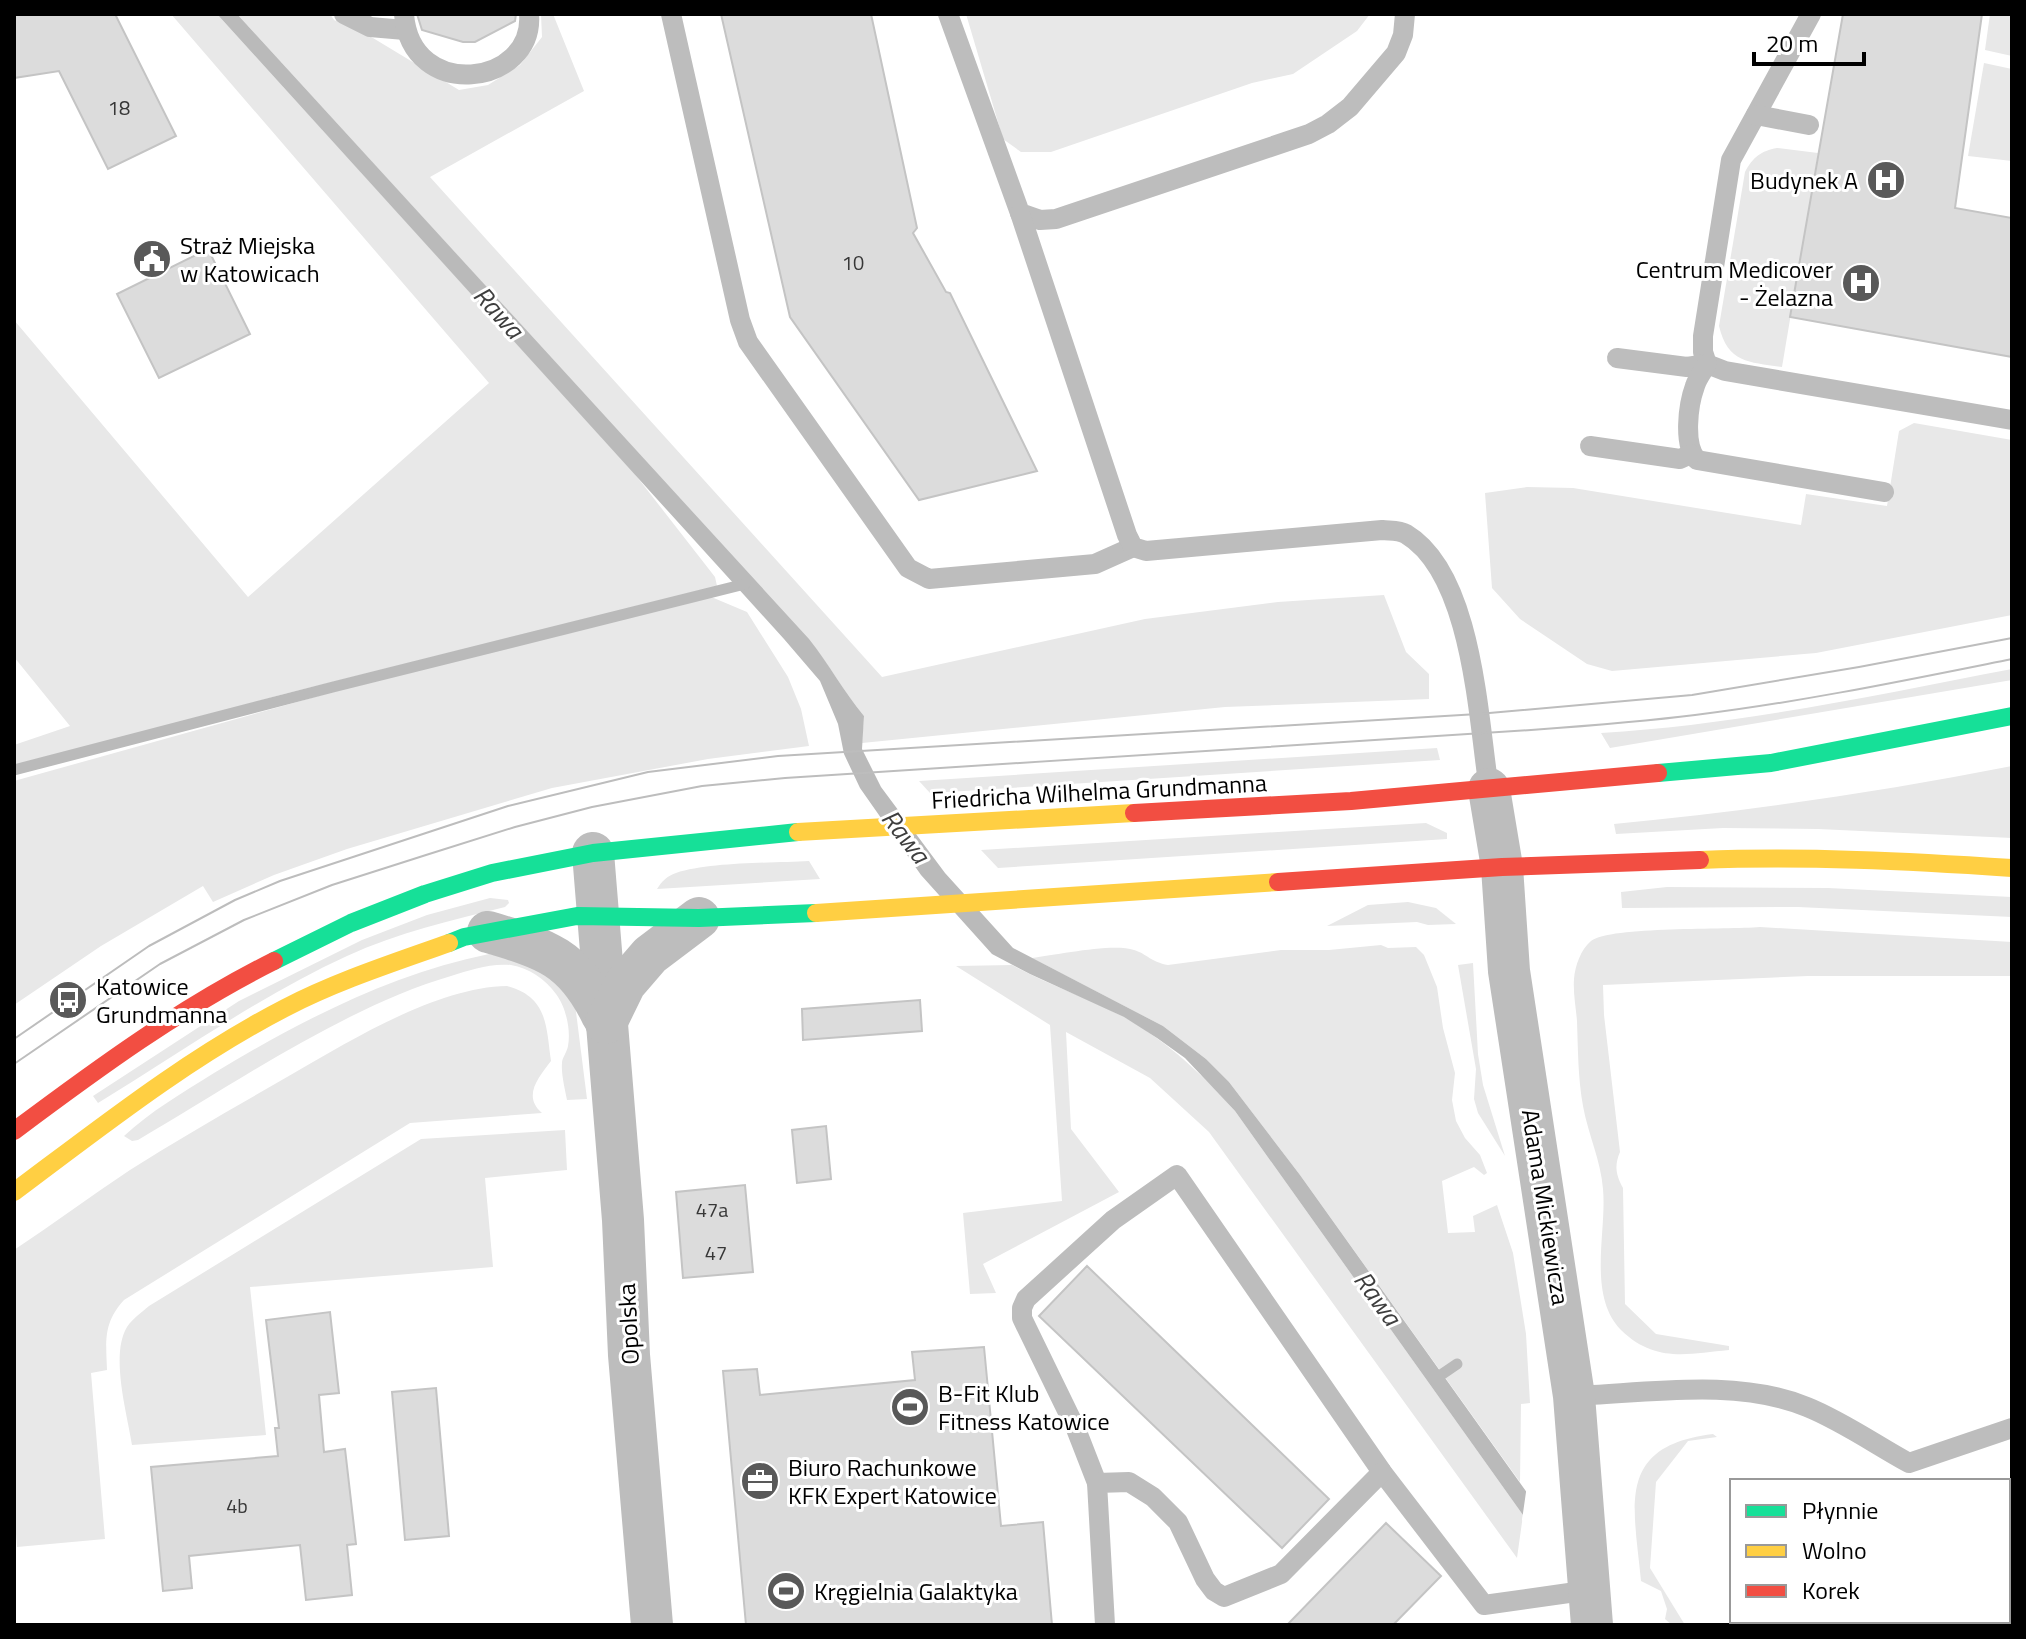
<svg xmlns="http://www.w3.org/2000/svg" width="2026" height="1639" viewBox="0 0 2026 1639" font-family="'Titillium Web',sans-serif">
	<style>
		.green { fill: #e8e8e8 }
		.water { fill: #bababa }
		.pier { fill: #fff }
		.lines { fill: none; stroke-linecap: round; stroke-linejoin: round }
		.stream { stroke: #bababa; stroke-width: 11 }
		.building { fill: #dcdcdc; stroke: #c4c4c4; stroke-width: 2 }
		.lane { stroke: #bdbdbd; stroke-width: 20 }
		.street { stroke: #bdbdbd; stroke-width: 42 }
		.fast { stroke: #16e098; stroke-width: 18 }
		.slow { stroke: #ffcf43; stroke-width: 18 }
		.jam { stroke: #f24e42; stroke-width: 18 }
		.tram { stroke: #bdbdbd; stroke-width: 2 }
		.labels { text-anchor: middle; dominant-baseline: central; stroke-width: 6; stroke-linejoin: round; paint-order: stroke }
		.number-label { font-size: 20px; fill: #373737 }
		.poi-label { font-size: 24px; fill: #000; stroke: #fff; text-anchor: start }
		.street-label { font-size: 24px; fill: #000; stroke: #fff }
		.water-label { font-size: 26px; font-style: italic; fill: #3e3e3e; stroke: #fff }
	</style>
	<rect width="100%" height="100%" fill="#fff"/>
	<g class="green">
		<polygon points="171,14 217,14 634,473 715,577 717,586 284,694 14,768 14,745 70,726 14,657 14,320 248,597 489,383"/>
		<path d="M237 14H330L334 20 373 38 459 90 488 85 520 65 542 37 541 14H553L584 91 430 177 882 677 1145 619 1278 602 1384 595 1406 652 1429 674V699L1225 707 862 743 864 716C844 692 829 664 808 639Z"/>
		<polygon points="966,14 1370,14 1357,31 1293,74 1252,83 1051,152 1021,152 1003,139"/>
		<polygon points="1990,14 2012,14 2012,56 1985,50"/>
		<polygon points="1984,63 2012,69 2012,161 1968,156"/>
		<path d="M1777 148 1818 153 1782 367C1750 362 1728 364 1719 326L1745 172C1753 157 1761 151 1777 148Z"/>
		<polygon points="1914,423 2012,440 2012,615 1816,653 1612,671 1587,664 1520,619 1492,588 1485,493 1527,487 1573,488 1801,525 1806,494 1887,506 1899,431"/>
		<polygon points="709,596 747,612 788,677 801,709 809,746 708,759 552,788 347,849 274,875 213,902 203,886 101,946 14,1005 14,781 358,685"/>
		<path d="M2012 669V680L1610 748 1601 733C1739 725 1876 695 2012 669Z"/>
		<polygon points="1437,748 1440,760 964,791 930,793 919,781"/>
		<path d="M2012 766V838L1818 829 1723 828 1616 834 1614 824C1748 811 1881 792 2012 766Z"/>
		<polygon points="1426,823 1447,833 1447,839 998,868 981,850"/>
		<path d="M809 861 820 879 657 889C662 881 667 876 676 873 709 862 773 863 809 861Z"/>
		<polygon points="1667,887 1828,888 2012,897 2012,917 1798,907 1622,908 1621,892"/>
		<path d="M490 898 508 900 509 903 505 907C452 920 397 933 347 956 260 996 180 1053 98 1103L93 1096 239 1001 362 940 427 915Z"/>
		<polygon points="1408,902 1436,908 1456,924 1428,925 1417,922 1327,926 1368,905"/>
		<path d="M1760 927 2012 942V976H1808L1603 985 1604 1015 1620 1152C1614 1166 1616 1175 1623 1188L1625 1304 1656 1334 1729 1346V1350C1687 1354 1655 1363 1621 1330 1587 1295 1607 1232 1603 1189 1601 1161 1588 1134 1583 1106 1578 1078 1578 1050 1577 1021 1576 1008 1573 993 1574 979 1575 966 1581 949 1591 941 1610 926 1728 930 1760 927Z"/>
		<path d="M1381 945 1388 948 1416 947 1424 955 1437 987 1443 1028 1455 1073 1452 1100 1456 1121 1465 1138 1480 1155 1487 1173 1484 1175 1474 1167 1442 1181 1448 1233 1475 1232 1473 1216 1497 1205 1513 1253 1526 1334 1530 1403 1521 1404 1520 1482 1300 1175 1229 1082 1206 1059 1163 1026 1032 958C1057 955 1112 943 1134 950 1147 954 1151 962 1168 965L1281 950H1329Z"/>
		<path d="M489 954 536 961 575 1004 587 1099 567 1100C565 1089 561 1074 562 1063 562 1058 567 1052 568 1046 571 1030 566 1007 556 994 545 979 529 968 511 965 490 963 470 970 451 976 345 1007 234 1084 138 1140L132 1141 124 1136C151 1111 182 1093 214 1073 300 1021 391 974 489 954Z"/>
		<polygon points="1473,963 1478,1054 1483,1085 1505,1156 1478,1113 1474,1099 1476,1069 1458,965"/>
		<path d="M1012 965C1049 985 1089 998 1126 1018 1169 1043 1202 1074 1235 1111L1523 1515 1517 1558 1209 1132 1150 1078 1066 1032 1071 1129 1119 1192 983 1264 996 1293 970 1294 963 1213 1062 1201 1050 1025 956 966Z"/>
		<path d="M507 986C548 997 546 1026 551 1061 539 1077 522 1096 542 1113L410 1123 124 1300C103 1323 106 1341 107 1370L91 1373 105 1539 17 1547 14 1507V1250C53 1224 91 1196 130 1170 183 1136 239 1105 294 1073 353 1039 438 987 507 986Z"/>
		<path d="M565 1130 567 1170 485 1178 493 1267 250 1287 266 1435 132 1445C127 1413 110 1355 127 1327 132 1319 142 1312 149 1306L421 1139Z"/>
		<path d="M1713 1434 1717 1437 1688 1441 1656 1482 1650 1568 1685 1625H1672L1665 1619 1667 1609 1661 1591 1641 1581C1634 1506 1615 1446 1713 1434Z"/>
	</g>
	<path class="water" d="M217 14H237L809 639C829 664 844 692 864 716L862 749 881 787 945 873 1013 948 1163 1026 1206 1059 1229 1082 1300 1175 1538 1508 1595 1616 1235 1111 1185 1058 1157 1038 1124 1017 1030 974 992 954 921 875 860 788 844 754 838 724 820 681 784 639Z"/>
	<polygon class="pier" points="1527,1485 1604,1592 1632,1625 1597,1625 1591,1618 1522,1520"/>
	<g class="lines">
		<g class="stream">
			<polyline points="14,770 333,687 745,584"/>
			<polyline points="1435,1379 1457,1364"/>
		</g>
	</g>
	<g class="building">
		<polygon points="14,14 115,14 176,136 108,169 59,71 14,78"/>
		<polygon points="417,14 516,14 515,21 475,42 463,42 422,30"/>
		<polygon points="721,14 871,14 917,228 913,233 946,292 950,293 1037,471 919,500 790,317"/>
		<polygon points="1843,14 1982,14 1955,208 2012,218 2012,357 1790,317"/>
		<polygon points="208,249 250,334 159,378 117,294"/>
		<polygon points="920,1000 922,1031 803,1040 802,1009"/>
		<polygon points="826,1126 831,1179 797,1183 792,1130"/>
		<polygon points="745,1185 753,1272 683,1278 676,1192"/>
		<polygon points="1087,1266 1329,1499 1282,1548 1039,1316"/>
		<polygon points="330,1312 339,1393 319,1395 324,1452 345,1449 356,1544 347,1545 352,1595 306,1600 300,1545 189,1556 192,1588 163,1591 151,1467 278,1456 275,1428 279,1428 266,1320"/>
		<polygon points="984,1347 1001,1526 1043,1522 1052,1625 746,1625 723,1371 757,1369 760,1395 915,1380 912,1352"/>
		<polygon points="436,1388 449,1536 405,1540 392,1392"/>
		<polygon points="1386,1523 1441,1576 1393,1625 1287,1625"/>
	</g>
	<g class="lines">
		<g class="lane">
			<polyline points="344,14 370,27 405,30"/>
			<path d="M404 14C411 103 535 86 529 14"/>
			<polyline points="671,14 740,320 748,342 908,568 929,579 1095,564 1133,547"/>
			<polyline points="948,14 1020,213 1040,220 1056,219 1309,134 1328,124 1350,107 1396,53 1403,35 1405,14"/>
			<polyline points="1811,14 1731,160 1703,336 1703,352 1707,364 1725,371 2012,420"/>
			<polyline points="1756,115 1809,125"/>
			<path d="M1020 213 1127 535 1133 547 1146 551 1382 530C1390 531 1399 530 1406 534 1473 574 1478 719 1489 789"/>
			<polyline points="1617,358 1687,367 1707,364"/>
			<path d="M1707 364C1703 371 1697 379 1695 386 1688 405 1683 445 1697 460L1884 492"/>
			<polyline points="1590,446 1680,459 1691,454"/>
			<path d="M1574 1396C1648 1393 1737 1378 1807 1407 1842 1421 1876 1445 1909 1463L2012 1428"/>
			<polyline points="1097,1483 1076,1429 1022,1318 1022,1308 1026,1299 1113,1220 1177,1175 1382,1472 1484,1605 1590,1590"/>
			<polyline points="1105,1625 1097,1483 1129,1482 1153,1497 1178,1522 1205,1579 1214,1591 1224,1597 1281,1574 1382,1472"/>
		</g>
		<g class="street">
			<polyline points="1489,789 1502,867 1509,971 1574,1396 1592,1625"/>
			<polyline points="593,853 623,1220 629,1355 652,1625"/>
			<path d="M488 932C546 949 574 957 602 1015"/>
			<polyline points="606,1023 625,984 650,955 699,918"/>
		</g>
		<g class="fast">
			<polyline points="1658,773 1771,763 2012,716"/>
			<polyline points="449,943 464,937 577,916 699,918 816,913"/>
			<polyline points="274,961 351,923 425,894 492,873 593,853 798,832"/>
		</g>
		<g class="slow">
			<polyline points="798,832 1134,813"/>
			<path d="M1700 860C1805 856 1908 861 2012 868"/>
			<polyline points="816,913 1278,882"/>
			<path d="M14 1192C101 1127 188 1058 285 1008 337 981 393 963 449 943"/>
		</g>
		<g class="jam">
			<polyline points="1134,813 1351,801 1658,773"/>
			<polyline points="1278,882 1502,867 1700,860"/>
			<path d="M14 1131C97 1069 180 1008 274 961"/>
		</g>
		<g class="tram">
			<polyline points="14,1039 149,946 235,900 280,881 508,806 648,772 778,756 1478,714 1692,695 1859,667 2012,638"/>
			<path d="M14 1064 160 964 244 920 332 885 426 855 515 827 592 807 702 786 785 778 1531 730C1586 726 1640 722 1695 715 1801 702 1907 680 2012 659"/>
		</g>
	</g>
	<defs>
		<symbol id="hospital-disc" viewBox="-11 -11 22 22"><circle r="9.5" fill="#595959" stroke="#fff"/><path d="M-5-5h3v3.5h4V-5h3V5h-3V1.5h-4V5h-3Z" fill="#fff"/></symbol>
		<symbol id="civic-disc" viewBox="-11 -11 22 22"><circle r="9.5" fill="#595959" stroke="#fff"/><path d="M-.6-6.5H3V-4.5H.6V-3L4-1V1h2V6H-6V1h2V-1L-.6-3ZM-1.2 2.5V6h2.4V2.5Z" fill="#fff"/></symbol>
		<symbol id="bus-disc" viewBox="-11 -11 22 22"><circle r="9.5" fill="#595959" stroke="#fff"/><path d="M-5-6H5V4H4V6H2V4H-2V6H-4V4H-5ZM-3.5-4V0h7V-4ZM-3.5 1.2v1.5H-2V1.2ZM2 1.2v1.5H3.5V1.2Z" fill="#fff"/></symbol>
		<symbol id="stadium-disc" viewBox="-11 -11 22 22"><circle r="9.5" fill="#595959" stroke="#fff"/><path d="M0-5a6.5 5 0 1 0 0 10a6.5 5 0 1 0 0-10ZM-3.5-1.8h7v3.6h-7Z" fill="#fff"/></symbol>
		<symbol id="office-disc" viewBox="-11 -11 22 22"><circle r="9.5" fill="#595959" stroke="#fff"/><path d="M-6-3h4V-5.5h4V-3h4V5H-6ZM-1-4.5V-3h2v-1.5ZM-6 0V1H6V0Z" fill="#fff"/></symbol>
	</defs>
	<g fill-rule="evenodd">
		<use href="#hospital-disc" x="1864" y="158" width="44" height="44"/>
		<use href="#civic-disc" x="130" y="237" width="44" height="44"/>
		<use href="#hospital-disc" x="1839" y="261" width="44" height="44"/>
		<use href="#bus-disc" x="46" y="978" width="44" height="44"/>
		<use href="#stadium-disc" x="888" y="1385" width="44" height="44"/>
		<use href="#office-disc" x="738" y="1459" width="44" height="44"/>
		<use href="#stadium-disc" x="764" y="1569" width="44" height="44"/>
	</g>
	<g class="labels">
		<g class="number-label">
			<text x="119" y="107">18</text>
			<text x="853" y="262">10</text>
			<text x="712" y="1209">47a</text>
			<text x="716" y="1252">47</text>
			<text x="237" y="1505">4b</text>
		</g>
		<g class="poi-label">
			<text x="1858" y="180" text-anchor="end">Budynek A</text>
			<text x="180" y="245">Straż Miejska<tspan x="180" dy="28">w Katowicach</tspan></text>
			<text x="1833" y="269" text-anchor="end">Centrum Medicover<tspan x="1833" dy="28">- Żelazna</tspan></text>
			<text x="96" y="986">Katowice<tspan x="96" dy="28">Grundmanna</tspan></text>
			<text x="938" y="1393">B-Fit Klub<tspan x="938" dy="28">Fitness Katowice</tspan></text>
			<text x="788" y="1467">Biuro Rachunkowe<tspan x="788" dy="28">KFK Expert Katowice</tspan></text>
			<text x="814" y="1591">Kręgielnia Galaktyka</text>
		</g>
		<g class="street-label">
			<text transform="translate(1099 791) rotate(-3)">Friedricha Wilhelma Grundmanna</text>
			<text transform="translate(1546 1207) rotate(81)">Adama Mickiewicza</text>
			<text transform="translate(628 1324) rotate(-93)">Opolska</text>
		</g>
		<g class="water-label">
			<text transform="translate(499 312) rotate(48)">Rawa</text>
			<text transform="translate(906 836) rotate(52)">Rawa</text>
			<text transform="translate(1378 1298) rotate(54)">Rawa</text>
		</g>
	</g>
	<rect width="2026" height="1639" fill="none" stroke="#000000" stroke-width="32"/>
	<rect x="1730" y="1479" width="280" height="144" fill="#ffffff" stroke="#999999" stroke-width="2"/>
	<rect x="1746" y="1505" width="40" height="12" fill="#16e098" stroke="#999999" stroke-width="2"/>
	<text x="1802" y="1519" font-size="24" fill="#000000">Płynnie</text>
	<rect x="1746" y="1545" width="40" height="12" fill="#ffcf43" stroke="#999999" stroke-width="2"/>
	<text x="1802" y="1559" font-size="24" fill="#000000">Wolno</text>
	<rect x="1746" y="1585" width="40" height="12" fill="#f24e42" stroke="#999999" stroke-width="2"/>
	<text x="1802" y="1599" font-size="24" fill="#000000">Korek</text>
	<path d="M1754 52v12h110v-12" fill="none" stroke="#000000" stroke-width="4"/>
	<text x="1766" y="52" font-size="24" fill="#000000" stroke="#ffffff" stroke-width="6" paint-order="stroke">20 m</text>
</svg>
